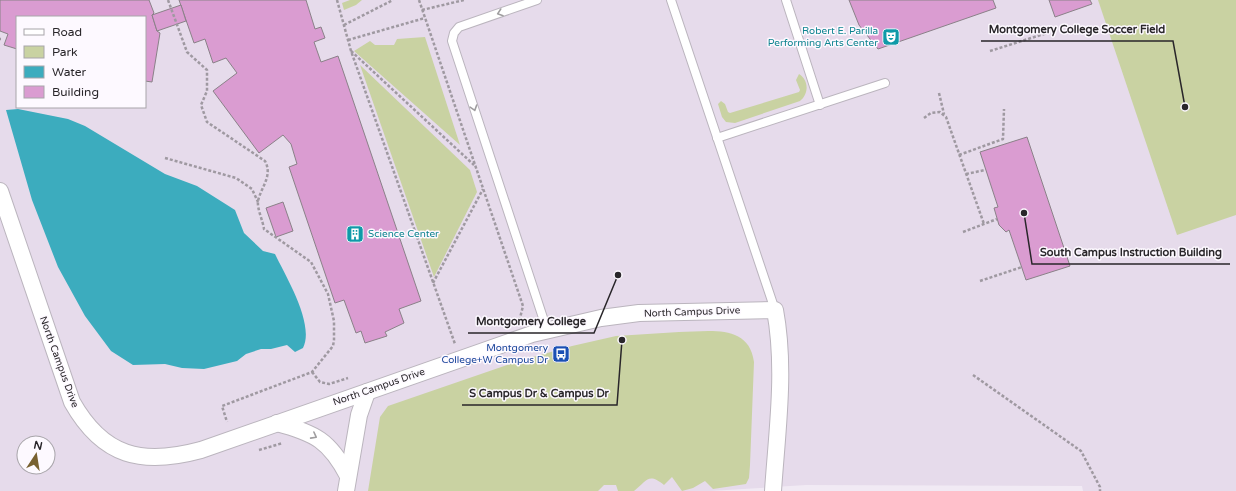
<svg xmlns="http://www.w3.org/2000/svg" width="1236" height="491" viewBox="0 0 1236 491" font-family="'Varela Round',sans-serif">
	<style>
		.built { fill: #e6dbeb; fill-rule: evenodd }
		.green { fill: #c9d2a2 }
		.water { fill: #3cacbe }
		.building { fill: #da9cd1; stroke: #8a8188 }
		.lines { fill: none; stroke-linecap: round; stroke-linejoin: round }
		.lane-casing { stroke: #bbb5be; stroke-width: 10 }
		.street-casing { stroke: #bbb5be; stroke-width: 18 }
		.path { stroke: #9f99a1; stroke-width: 2.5; stroke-dasharray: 3 2; stroke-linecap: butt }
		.lane { stroke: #fff; stroke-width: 8 }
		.street { stroke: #fff; stroke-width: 16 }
		.oneway { stroke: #9f9d9f }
		.labels { text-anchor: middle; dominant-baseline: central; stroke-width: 3; stroke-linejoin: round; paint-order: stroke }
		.culture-label { font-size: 10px; fill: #0d838f; stroke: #fdf9ff; text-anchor: end }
		.street-label { font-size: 10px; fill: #29262a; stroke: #fdf9ff }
		.transit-label { font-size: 10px; fill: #164399; stroke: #fdf9ff; text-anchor: end }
		.leader { fill: none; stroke: #29262a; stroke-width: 1.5 }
		.callout-dot { fill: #29262a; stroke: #fdf9ff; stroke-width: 1.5 }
		.callout-label { font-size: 11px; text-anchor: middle; font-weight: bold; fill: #29262a; stroke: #fdf9ff; stroke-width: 3; stroke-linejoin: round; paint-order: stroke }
	</style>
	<rect width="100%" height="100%" fill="#f1eaf4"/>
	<path class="built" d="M0 0H1236V491H1083L1082 486 806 485 710 491H0ZM17 17H145V107H17ZM24 443H48V467H24Z"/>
	<g class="green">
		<polygon points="350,0 362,0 356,5 344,10 342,3"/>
		<polygon points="1098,0 1236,0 1236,215 1177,235"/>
		<polygon points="425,37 460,145 354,51 370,41 375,45 394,45 397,39"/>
		<polygon points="360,65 470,170 477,192 434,277"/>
		<path d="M799 74C809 80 809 94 800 101L735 123 726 122 722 117 718 104 721 101 725 104 728 112 730 113 799 92 800 90 796 80Z"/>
		<path d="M679 332C708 332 749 323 754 362L750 465 749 478 746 484 713 489 705 481 693 488 682 491 672 477 664 485C648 472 647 481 634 491H618L616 485H604L598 491H368L380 417 388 406 519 361 572 346 616 336Z"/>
	</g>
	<path class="water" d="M18 109 68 119 85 126 165 174 197 186 235 210 244 233 263 251 275 254C286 277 315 324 303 348L295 352 287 345 271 349H261L246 354 237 361 204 369 182 368 165 364 133 365 111 351 85 316 58 267 32 200 6 110Z"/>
	<g class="building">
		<polygon points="0,0 149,0 154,13 152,15 157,31 160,33 152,82 145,81 145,17 17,17 17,49 4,45 8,34 0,31"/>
		<polygon points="179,0 306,0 315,29 321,27 325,38 314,42 321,62 338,56 421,301 399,309 404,323 385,332 387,336 365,343 361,331 356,333 344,300 335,303 289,167 297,164 291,144 283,135 259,153 213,91 237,73 226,58 213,63 205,39 194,43"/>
		<polygon points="849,0 993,0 996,8 878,49 859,25"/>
		<polygon points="1049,0 1090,0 1092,4 1055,17"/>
		<polygon points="181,5 186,21 157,31 152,15"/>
		<polygon points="1027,137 1070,266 1026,280 1009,230 1006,232 999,225 994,208 998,207 980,152"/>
		<polygon points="283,202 293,231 276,237 266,208"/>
	</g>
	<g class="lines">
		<defs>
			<g id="lane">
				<polyline points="537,0 459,27 454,33 452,41 547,330"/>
				<polyline points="671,0 775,310"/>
				<polyline points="786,0 820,105"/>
				<polyline points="717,138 885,83"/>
			</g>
			<g id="street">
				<path d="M0 191 72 402C103 457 142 466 201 450L532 334 601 318 639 313 775 310C786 369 777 431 773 491"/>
				<path d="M277 423C315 433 330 441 348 476"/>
				<polyline points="346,491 359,415 367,392"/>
			</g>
		</defs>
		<use href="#lane" class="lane-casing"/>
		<use href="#street" class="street-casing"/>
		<g class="path">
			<path d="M168 0 187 52 207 70V91L201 105 207 122 265 161C273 176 261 187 258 201 257 209 263 221 264 229L311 262 328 294 334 321V340L333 346 312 372 222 406 227 422"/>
			<polyline points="337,0 351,51 455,344"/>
			<polyline points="419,0 523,306 520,318 517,320"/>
			<polyline points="422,10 464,0"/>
			<polyline points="344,25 393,0"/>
			<polyline points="0,39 1,39"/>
			<polyline points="348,40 425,18"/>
			<polyline points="351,51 474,165"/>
			<polyline points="990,51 1047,33"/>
			<polyline points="939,93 944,114"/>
			<polyline points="924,118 931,113 940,112 946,117 984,224"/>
			<polyline points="959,155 1003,139 1004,109"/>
			<polyline points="165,158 236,178 252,189 258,202"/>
			<polyline points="966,174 985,170"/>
			<polyline points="963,232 997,219"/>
			<polyline points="980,281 1022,267"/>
			<polyline points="433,283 483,189"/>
			<polyline points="312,372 320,382 329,384 348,378"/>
			<polyline points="973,375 1081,451 1100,487 1100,491"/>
			<polyline points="259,450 283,443"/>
		</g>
		<use href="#lane" class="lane"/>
		<use href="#street" class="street"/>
	</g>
	<defs><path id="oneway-chevron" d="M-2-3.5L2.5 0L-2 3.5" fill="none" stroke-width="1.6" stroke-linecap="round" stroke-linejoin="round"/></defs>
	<g class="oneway">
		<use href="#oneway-chevron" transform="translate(500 13) rotate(161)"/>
		<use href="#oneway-chevron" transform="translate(474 108) rotate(72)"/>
		<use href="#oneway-chevron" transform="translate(314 436) rotate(28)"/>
	</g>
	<defs>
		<symbol id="theatre-square" viewBox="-11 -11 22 22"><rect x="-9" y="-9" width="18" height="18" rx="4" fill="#0f9aa8" stroke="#fdf9ff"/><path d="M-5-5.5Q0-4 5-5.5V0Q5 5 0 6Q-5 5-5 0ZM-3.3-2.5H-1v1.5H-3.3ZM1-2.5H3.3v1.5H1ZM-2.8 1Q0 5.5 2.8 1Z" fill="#fff"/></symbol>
		<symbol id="building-square" viewBox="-11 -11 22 22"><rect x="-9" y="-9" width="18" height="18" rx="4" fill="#0f9aa8" stroke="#fdf9ff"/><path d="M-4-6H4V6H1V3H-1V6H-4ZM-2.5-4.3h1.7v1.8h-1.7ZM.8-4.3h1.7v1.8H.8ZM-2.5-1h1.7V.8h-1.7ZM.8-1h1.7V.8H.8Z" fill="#fff"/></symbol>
		<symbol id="bus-square" viewBox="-11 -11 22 22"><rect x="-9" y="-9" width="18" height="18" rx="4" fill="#1a4fb4" stroke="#fdf9ff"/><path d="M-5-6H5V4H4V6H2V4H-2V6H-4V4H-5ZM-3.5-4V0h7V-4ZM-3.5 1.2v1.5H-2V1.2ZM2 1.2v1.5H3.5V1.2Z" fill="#fff"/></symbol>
	</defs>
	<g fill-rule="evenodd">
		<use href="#theatre-square" x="881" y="27" width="20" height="20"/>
		<use href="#building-square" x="345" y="224" width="20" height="20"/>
		<use href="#bus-square" x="551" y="344" width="20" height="20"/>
	</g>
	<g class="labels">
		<g class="culture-label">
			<text x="878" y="31">Robert E. Parilla<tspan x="878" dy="12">Performing Arts Center</tspan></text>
			<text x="368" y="234" text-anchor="start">Science Center</text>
		</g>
		<g class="street-label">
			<text transform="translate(692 312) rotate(-2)">North Campus Drive</text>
			<text transform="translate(59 362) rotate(70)">North Campus Drive</text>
			<text transform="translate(379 387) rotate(-19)">North Campus Drive</text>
		</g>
		<g class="transit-label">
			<text x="548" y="348">Montgomery<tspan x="548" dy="12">College+W Campus Dr</tspan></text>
		</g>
	</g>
	<path class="leader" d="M1185 107L1173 41H981M1024 213L1032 264H1230M618 275L594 333H468M622 340L617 405H462"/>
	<g class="callout-dot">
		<circle cx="1185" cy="107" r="4"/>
		<circle cx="1024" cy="213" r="4"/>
		<circle cx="618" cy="275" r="4"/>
		<circle cx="622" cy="340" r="4"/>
	</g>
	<g class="callout-label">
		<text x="1077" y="33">Montgomery College Soccer Field</text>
		<text x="1131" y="256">South Campus Instruction Building</text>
		<text x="531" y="325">Montgomery College</text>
		<text x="539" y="397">S Campus Dr &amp; Campus Dr</text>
	</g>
	<rect x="16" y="16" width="130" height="92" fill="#fdf9ff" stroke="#a8a5aa"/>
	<rect x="24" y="29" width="20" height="6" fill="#ffffff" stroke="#a8a5aa"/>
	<text x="52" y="36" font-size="12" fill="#29262a">Road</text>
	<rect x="24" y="46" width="20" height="12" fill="#c9d2a2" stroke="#a8a5aa"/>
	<text x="52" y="56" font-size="12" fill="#29262a">Park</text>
	<rect x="24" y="66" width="20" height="12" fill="#3cacbe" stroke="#a8a5aa"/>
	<text x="52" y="76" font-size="12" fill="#29262a">Water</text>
	<rect x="24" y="86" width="20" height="12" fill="#da9cd1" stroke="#a8a5aa"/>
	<text x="52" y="96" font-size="12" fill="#29262a">Building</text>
	<g transform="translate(36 455) rotate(12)"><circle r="19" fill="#fdf9ff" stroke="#a8a5aa"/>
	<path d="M0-3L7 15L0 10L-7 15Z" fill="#786131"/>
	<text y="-6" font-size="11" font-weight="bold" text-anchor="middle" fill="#29262a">N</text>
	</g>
</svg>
